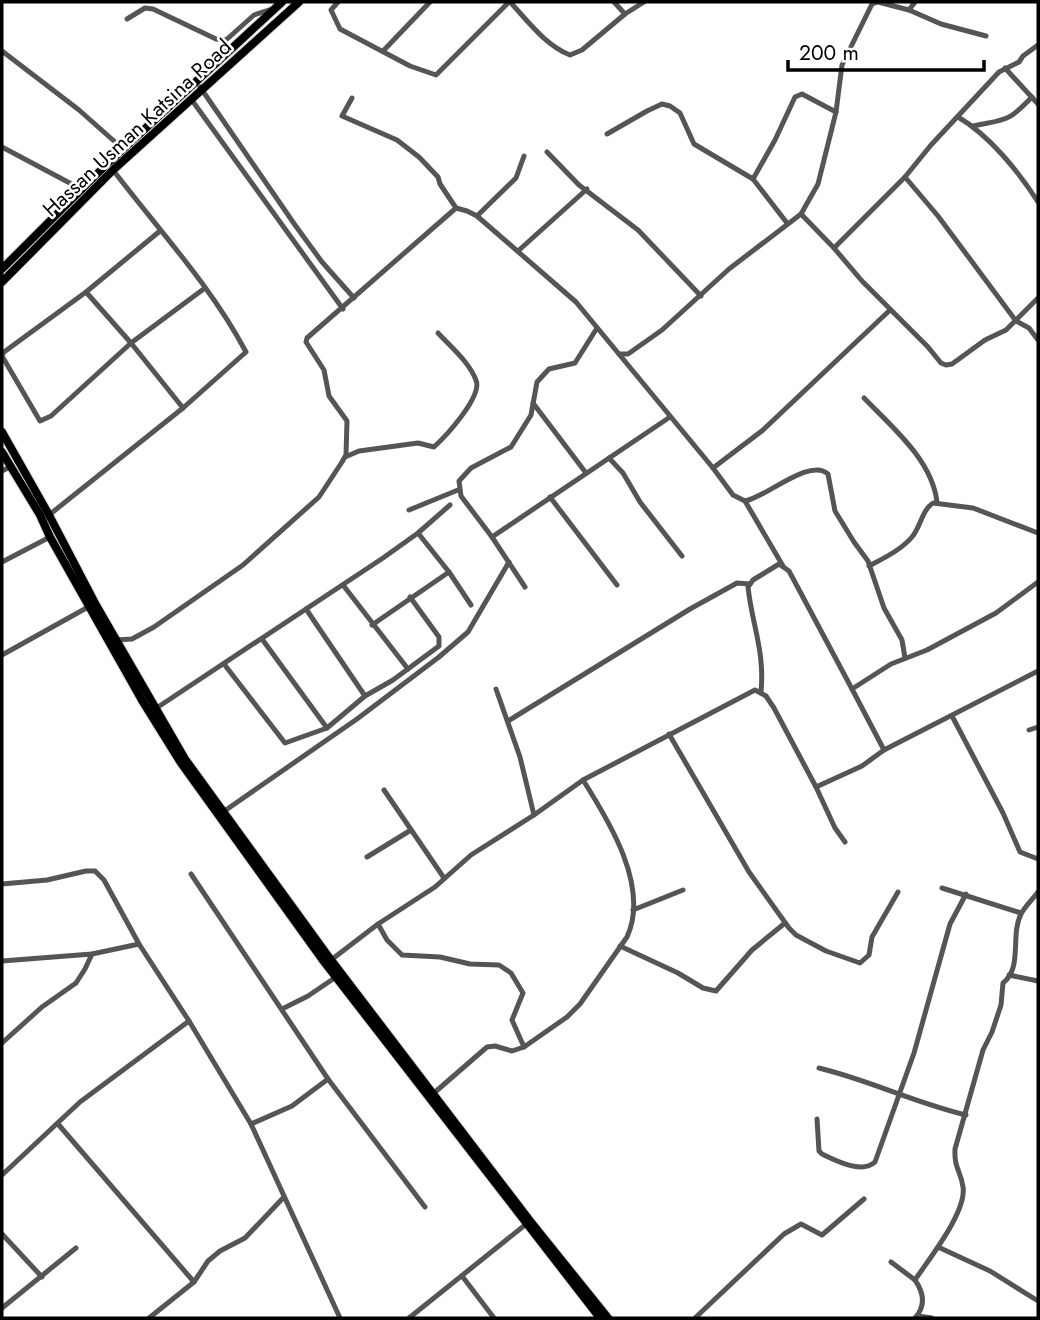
<svg xmlns="http://www.w3.org/2000/svg" width="1040" height="1320" viewBox="0 0 1040 1320" font-family="Jost,sans-serif">
	<style>
		.lines { fill: none; stroke-linecap: round; stroke-linejoin: round }
		.primary-casing { stroke: #dbdbdb; stroke-width: 10 }
		.minor { stroke: #555; stroke-width: 5 }
		.primary { stroke: #000; stroke-width: 8 }
		.labels { text-anchor: middle; dominant-baseline: central; stroke-width: 5; stroke-linejoin: round; paint-order: stroke }
		.street-label { font-size: 21px; fill: #000; stroke: #fff }
	</style>
	<rect width="100%" height="100%" fill="#fff"/>
	<g class="lines">
		<defs>
			<g id="primary">
				<polyline points="2,269 107,164 282,2"/>
				<polyline points="2,282 113,170 299,2"/>
				<polyline points="2,432 49,515 96,605 185,759 331,960 530,1221 608,1318"/>
				<polyline points="2,452 40,515 50,537 143,702 181,763 322,959 600,1318"/>
			</g>
		</defs>
		<use href="#primary" class="primary-casing"/>
		<g class="minor">
			<polyline points="338,2 331,10 340,29 410,66 436,75 509,2"/>
			<path d="M510 2C528 21 545 45 570 55L582 50 625 14 644 2"/>
			<polyline points="614,2 625,14"/>
			<polyline points="909,10 941,24 986,36"/>
			<polyline points="127,19 145,8 153,9 216,39 226,40 254,15 272,9"/>
			<polyline points="384,50 430,2"/>
			<polyline points="2,51 79,110 123,149"/>
			<polyline points="1005,68 1038,104"/>
			<polyline points="200,87 295,225 322,262 354,298"/>
			<polyline points="352,98 342,116 397,140 419,157 438,177 440,184 456,208"/>
			<polyline points="191,99 343,309"/>
			<path d="M958 117C989 135 1019 172 1038 202"/>
			<path d="M973 126C1006 119 1007 123 1032 97"/>
			<polyline points="607,134 647,111 662,104 670,106 680,113 694,144 753,179 787,223"/>
			<polyline points="2,147 81,189"/>
			<polyline points="547,152 579,185 638,230 701,296"/>
			<polyline points="905,177 938,216 1016,321 1029,328 1038,340"/>
			<polyline points="753,179 775,140 795,97 802,94 836,112"/>
			<polyline points="801,214 834,248 862,281 928,347 941,363 946,365 952,364 985,340 1006,330 1038,298"/>
			<polyline points="477,216 516,178 524,156"/>
			<polyline points="160,231 86,292 4,352 2,356 40,421 51,416 131,343 205,288"/>
			<polyline points="834,248 905,177 931,145 999,72 1019,62 1023,56 1038,45"/>
			<polyline points="518,251 587,189"/>
			<polyline points="86,292 131,343 183,408"/>
			<polyline points="619,354 628,354 662,330 729,269 801,214 818,184 836,112 842,65 872,4 878,2 909,10 915,2"/>
			<path d="M864 398C892 427 932 460 937 502"/>
			<polyline points="533,403 586,473"/>
			<path d="M345 457 359 451 418 443 434 447C446 436 483 396 476 380 469 362 451 347 438 333"/>
			<polyline points="609,458 623,473 640,502 682,556"/>
			<polyline points="713,468 763,430 890,310"/>
			<polyline points="2,471 10,467"/>
			<polyline points="550,497 617,585"/>
			<path d="M745 501C765 498 810 457 828 474L835 511 854 542 868 561 884 608 902 640 905 658"/>
			<polyline points="409,510 458,490"/>
			<path d="M49 515 183 408 246 352C211 286 158 229 113 170"/>
			<polyline points="418,533 449,572 471,605"/>
			<polyline points="492,537 670,417"/>
			<polyline points="2,562 50,537"/>
			<path d="M869 566C884 558 901 550 912 537 921 526 922 510 933 503L973 508 1038 533"/>
			<polyline points="343,585 408,669"/>
			<polyline points="525,587 492,537 461,496 459,481 471,468 511,447 531,415 537,382 549,369 575,363 597,328"/>
			<polyline points="372,625 449,572"/>
			<polyline points="262,639 327,728"/>
			<polyline points="116,640 132,639 154,627 243,565 319,497 342,462 346,455 347,421 329,396 324,370 306,342 307,338 456,208 467,211 477,216 576,302 713,468 733,495 745,501 783,566"/>
			<polyline points="2,655 90,606"/>
			<polyline points="224,664 285,743 327,728 365,696 306,609"/>
			<polyline points="496,689 520,757 534,815"/>
			<path d="M761 692C765 651 752 625 748 587L753 580 779 564 789 571 852 689"/>
			<polyline points="365,696 393,680 439,646 439,637 410,597"/>
			<polyline points="155,709 383,558 418,533 450,505"/>
			<polyline points="952,716 1003,813 1020,852 1038,859"/>
			<polyline points="508,721 690,609 737,583 750,584"/>
			<polyline points="1029,730 1038,727"/>
			<polyline points="669,734 749,872 789,928 796,935 826,951 860,963 869,955 872,937 898,892"/>
			<polyline points="884,750 1038,671"/>
			<polyline points="816,787 835,828 845,842"/>
			<polyline points="384,790 444,878"/>
			<polyline points="223,812 357,719 439,657 468,632 509,562"/>
			<polyline points="367,857 411,830"/>
			<polyline points="191,874 328,1079 425,1207"/>
			<polyline points="2,884 47,880 86,871 95,871 104,880 139,944 189,1021 251,1124 340,1318"/>
			<polyline points="942,888 1021,913"/>
			<polyline points="633,910 683,890"/>
			<polyline points="378,924 387,940 402,955 440,957 470,964 499,965 511,973 523,993 512,1020 524,1047"/>
			<polyline points="620,946 678,973 703,988 716,991 752,950 785,923"/>
			<polyline points="331,960 378,924 435,887 471,855 534,815 583,780 755,690 766,696 774,708 816,787 862,766 884,750 852,689 891,664 927,650 996,613 1038,582"/>
			<polyline points="2,961 92,954 139,944"/>
			<polyline points="1009,975 1038,981"/>
			<polyline points="282,1009 308,996 336,977"/>
			<polyline points="2,1043 42,1007 76,983 85,969 92,954"/>
			<path d="M819 1068C869 1080 915 1103 966 1115"/>
			<path d="M434 1093 487 1047 495 1046 512 1051 524 1047 567 1017 580 1004 627 937C650 887 609 821 583 780"/>
			<path d="M817 1119 819 1151 822 1154C836 1161 862 1174 875 1162L914 1053 950 924 966 894"/>
			<polyline points="58,1124 194,1282"/>
			<polyline points="251,1124 292,1106 328,1079"/>
			<polyline points="2,1175 80,1102 189,1021"/>
			<polyline points="2,1234 42,1277"/>
			<polyline points="938,1247 990,1271 1038,1301"/>
			<polyline points="891,1262 915,1280"/>
			<polyline points="462,1276 494,1318"/>
			<polyline points="2,1308 76,1248"/>
			<polyline points="918,1316 932,1318"/>
			<polyline points="149,1318 194,1282 208,1261 220,1251 245,1238 284,1197"/>
			<polyline points="409,1318 525,1225"/>
			<polyline points="695,1318 784,1234 801,1224 822,1235 864,1199"/>
			<path d="M915 1318C926 1306 924 1293 915 1280 928 1260 967 1212 963 1187 961 1171 954 1169 955 1149L983 1050 992 1032 1001 1005 1003 983C1023 968 1010 935 1021 914 1025 906 1033 899 1038 892"/>
		</g>
		<use href="#primary" class="primary"/>
	</g>
	<g class="labels">
		<g class="street-label">
			<text transform="translate(137 128) rotate(-43)">Hassan Usman Katsina Road</text>
		</g>
	</g>
	<rect width="1040" height="1320" fill="none" stroke="#000000" stroke-width="7"/>
	<path d="M788 60v10h196v-10" fill="none" stroke="#000000" stroke-width="3.5"/>
	<text x="799" y="60" font-size="21" fill="#000000" stroke="#ffffff" stroke-width="5" paint-order="stroke">200 m</text>
</svg>
